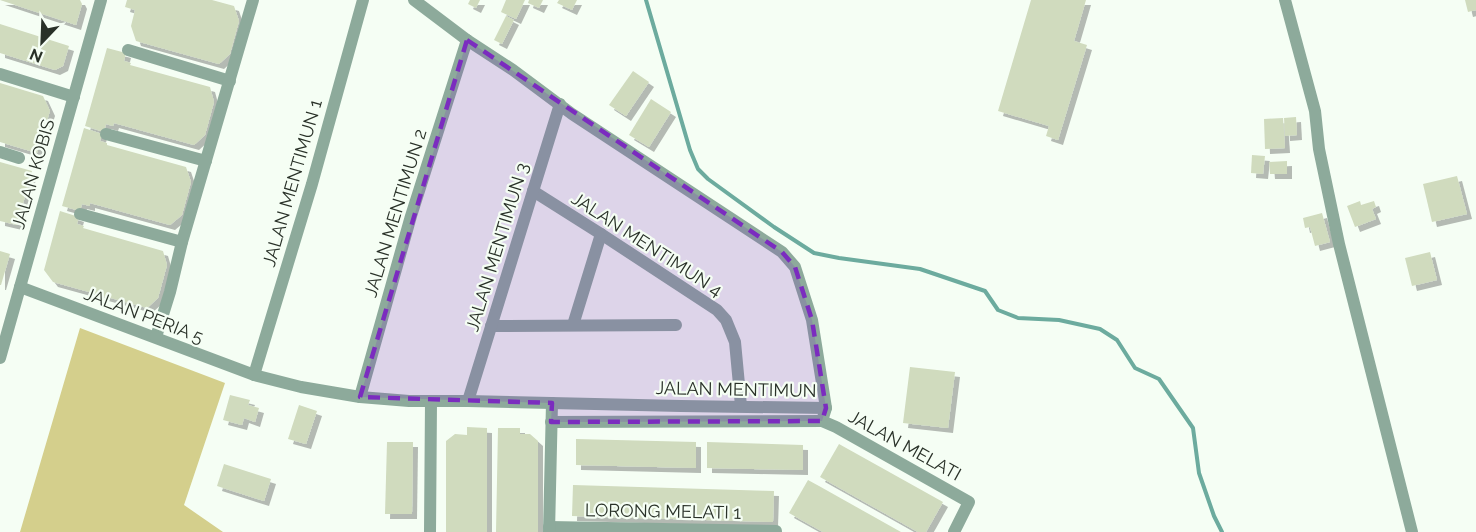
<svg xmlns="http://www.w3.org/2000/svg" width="1476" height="532" viewBox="0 0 1476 532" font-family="Raleway,sans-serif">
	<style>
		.forest { fill: #d4cf8c }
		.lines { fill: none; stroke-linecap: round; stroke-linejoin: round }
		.stream { stroke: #6cab9e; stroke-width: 4 }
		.building { fill: #d0dbbe; filter: url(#shadow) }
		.minor { stroke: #8daa9b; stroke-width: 12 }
		.marked { fill: #7b2cbf; fill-opacity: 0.2; stroke: #7b2cbf; stroke-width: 4.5; stroke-dasharray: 12 8; stroke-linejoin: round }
		.labels { text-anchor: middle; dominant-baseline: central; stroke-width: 4.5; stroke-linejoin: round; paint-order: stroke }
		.street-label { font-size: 18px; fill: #293128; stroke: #f5fef4 }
	</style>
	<defs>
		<filter id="shadow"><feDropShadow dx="5" dy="5" stdDeviation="0" flood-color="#0004"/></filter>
	</defs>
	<rect width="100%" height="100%" fill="#f5fef4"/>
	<polygon class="forest" points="80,328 225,383 184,505 223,532 20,532"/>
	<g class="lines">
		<polyline class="stream" points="646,0 690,150 698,169 708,179 774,227 814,253 839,258 920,269 985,291 998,310 1018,318 1059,320 1100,329 1117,340 1135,368 1159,379 1193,428 1199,473 1214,516 1222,532"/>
	</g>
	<g class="building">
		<polygon points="0,0 80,0 82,4 76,25"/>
		<polygon points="127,0 212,0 234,6 239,21 230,54 219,64 136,41 131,26 135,10 125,7"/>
		<polygon points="470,0 480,0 476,8 468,4"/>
		<polygon points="506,0 525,0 516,19 501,12"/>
		<polygon points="529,0 543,0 539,8 528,3"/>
		<polygon points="559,0 577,0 572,10 557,3"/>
		<polygon points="1031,0 1086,0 1074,41 1087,45 1058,140 1046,136 1049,126 998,111"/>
		<polygon points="1465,0 1476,0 1476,10 1468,12"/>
		<polygon points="506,16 514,20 502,44 494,40"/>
		<polygon points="0,24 69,46 63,66 55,70 0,53"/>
		<polygon points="107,48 126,53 124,61 131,63 130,65 210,87 214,102 205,135 194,145 114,123 113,126 106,124 104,132 85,126"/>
		<polygon points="633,71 649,82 626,116 609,105"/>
		<polygon points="0,83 43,96 50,111 37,153 0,142"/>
		<polygon points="651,99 671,112 649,147 629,135"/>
		<polygon points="1296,117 1297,135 1285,136 1284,118"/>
		<polygon points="1283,118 1285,148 1265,149 1264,119"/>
		<polygon points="84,128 102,134 100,141 107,143 107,145 186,167 191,182 182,215 170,225 90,203 90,206 82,204 80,211 62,206"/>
		<polygon points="1252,155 1265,156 1263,174 1251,173"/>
		<polygon points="1287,161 1287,174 1270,174 1269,162"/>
		<polygon points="0,162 32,171 17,225 0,221"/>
		<polygon points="1457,176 1467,214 1432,222 1423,184"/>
		<polygon points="1360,201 1361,205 1374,201 1376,207 1372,209 1376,219 1355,227 1347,206"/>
		<polygon points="60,211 79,217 77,224 84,226 83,228 163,251 167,265 158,298 147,308 53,282 44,270"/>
		<polygon points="1322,213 1330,242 1315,246 1310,227 1305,228 1303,218"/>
		<polygon points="0,251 10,254 1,285 0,285"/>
		<polygon points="1430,252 1437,280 1412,286 1405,258"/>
		<polygon points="910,367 955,372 948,428 903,423"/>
		<polygon points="230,395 250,400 248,405 259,408 255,422 244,418 242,425 223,420"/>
		<polygon points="299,405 317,411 306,444 288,439"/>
		<polygon points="467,427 487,428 487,532 446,532 446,441 455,434 467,435"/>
		<polygon points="498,428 520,428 520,434 530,434 538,441 538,532 496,532"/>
		<polygon points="576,439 696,442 696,468 576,465"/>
		<polygon points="387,442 413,442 412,514 385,514"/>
		<polygon points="707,442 803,445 803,470 707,468"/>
		<polygon points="839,444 943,502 926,532 918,532 820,477"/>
		<polygon points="224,464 271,479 264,501 217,486"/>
		<polygon points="808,480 819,486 901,532 823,532 789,513"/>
		<polygon points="573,485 774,491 773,522 572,516"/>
	</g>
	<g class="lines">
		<g class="minor">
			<polyline points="414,0 467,40 513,70 572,114 782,252 795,267 812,320 826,408 822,421 836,427 969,502 954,532"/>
			<polyline points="1285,0 1315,111 1319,149 1339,244 1412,532"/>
			<polyline points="128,50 230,81"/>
			<polyline points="0,74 74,97"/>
			<polyline points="106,134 206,161"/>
			<polyline points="0,152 19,158"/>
			<polyline points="533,191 601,234 717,310 726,320 735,342 741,406"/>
			<polyline points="80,214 182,242"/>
			<polyline points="20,287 254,375 301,387 360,397 409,401 468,401 681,406 826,408"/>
			<polyline points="573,325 601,234"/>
			<polyline points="491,326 676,325"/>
			<polyline points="156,337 170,292 182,242 253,0"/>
			<polyline points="0,358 101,0"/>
			<polyline points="254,375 312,184 363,0"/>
			<polyline points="360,397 411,216 467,40"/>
			<polyline points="468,401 560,104"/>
			<polyline points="551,422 822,421"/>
			<polyline points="549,527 776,531"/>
			<polyline points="430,532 431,402"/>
			<polyline points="549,532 552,403"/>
		</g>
	</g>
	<path class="marked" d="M467 40 782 252 795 267 812 320 826 408 822 421 551 422 552 403 360 397Z"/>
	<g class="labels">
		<g class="street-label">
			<text transform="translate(33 174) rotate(-74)">JALAN KOBIS</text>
			<text transform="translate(292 183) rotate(-74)">JALAN MENTIMUN 1</text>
			<text transform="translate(395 213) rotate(-73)">JALAN MENTIMUN 2</text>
			<text transform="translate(647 244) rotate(33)">JALAN MENTIMUN 4</text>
			<text transform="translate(497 247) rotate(-73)">JALAN MENTIMUN 3</text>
			<text transform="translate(144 315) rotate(21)">JALAN PERIA 5</text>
			<text transform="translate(736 389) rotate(1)">JALAN MENTIMUN</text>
			<text transform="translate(905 445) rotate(29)">JALAN MELATI</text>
			<text transform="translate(663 511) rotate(1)">LORONG MELATI 1</text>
		</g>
	</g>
	<g transform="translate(42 42) rotate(203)" stroke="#f5fef4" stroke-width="4.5" paint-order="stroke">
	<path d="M0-4.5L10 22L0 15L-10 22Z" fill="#293128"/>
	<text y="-9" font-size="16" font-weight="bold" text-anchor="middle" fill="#293128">N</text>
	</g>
</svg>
